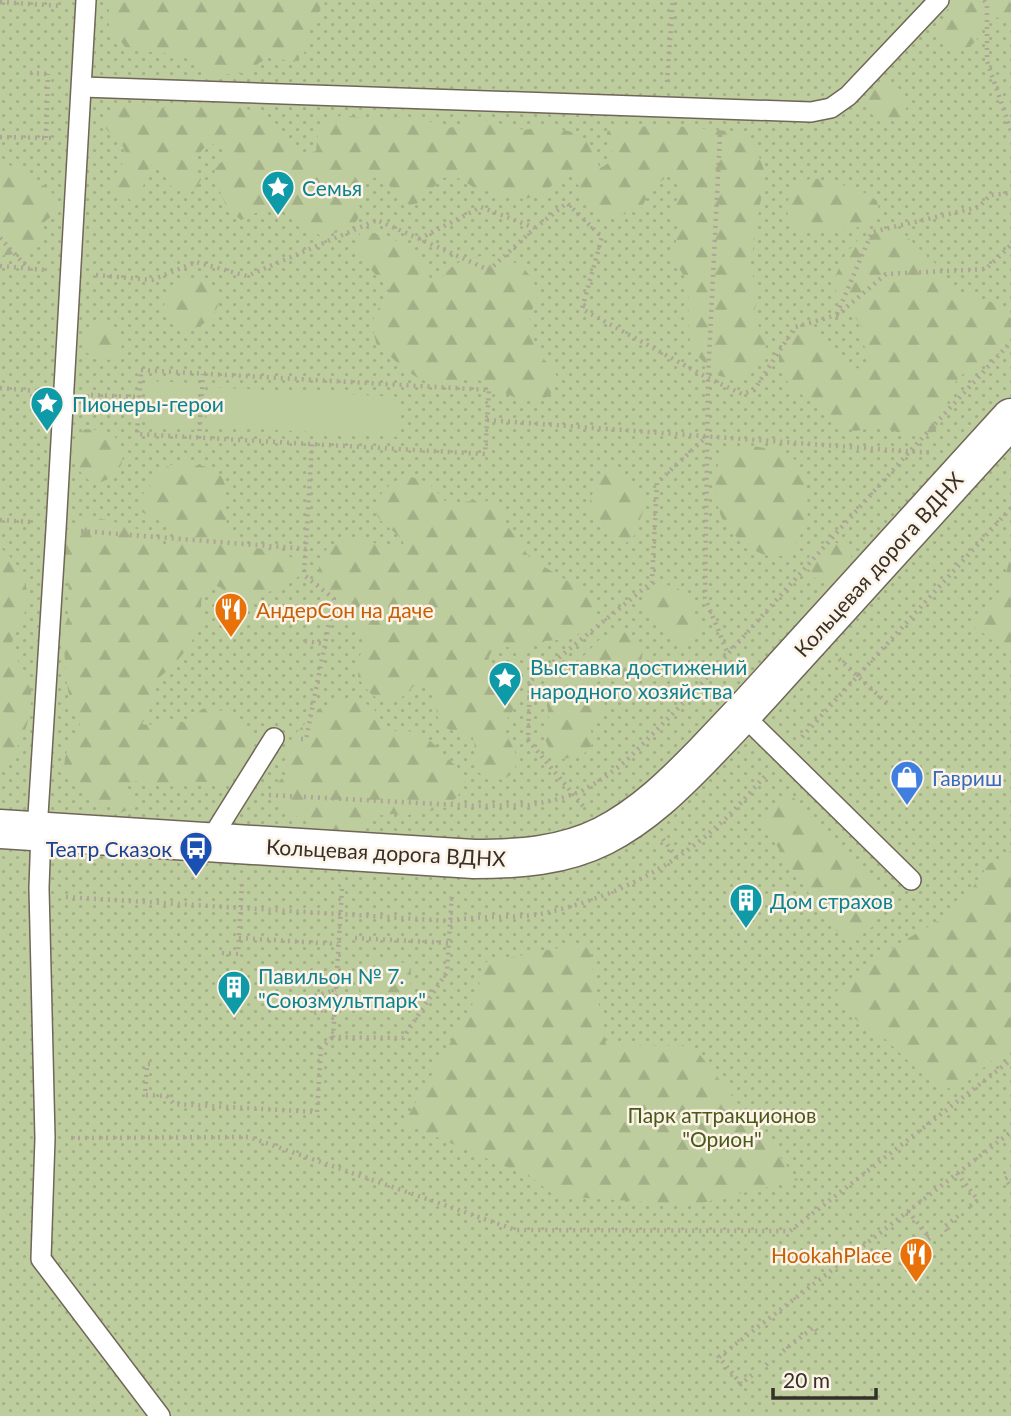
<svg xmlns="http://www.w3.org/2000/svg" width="1011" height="1416" viewBox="0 0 1011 1416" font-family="Lato,sans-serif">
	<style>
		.grass { fill: url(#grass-dots) }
		.forest { fill: url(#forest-firs) }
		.garden { fill: #bdcd9d }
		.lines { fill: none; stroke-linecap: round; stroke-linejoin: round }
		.service-casing { stroke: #716658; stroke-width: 22 }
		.minor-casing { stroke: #716658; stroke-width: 41 }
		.path { stroke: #aea498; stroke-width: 4.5; stroke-dasharray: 2 5; stroke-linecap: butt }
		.service { stroke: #fff; stroke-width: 19 }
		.minor { stroke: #fff; stroke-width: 38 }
		.labels { text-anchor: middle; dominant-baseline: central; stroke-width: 5; stroke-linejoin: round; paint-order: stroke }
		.culture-label { font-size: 21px; fill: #0d838f; stroke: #fdf3e6; text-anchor: start }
		.street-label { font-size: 21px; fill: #35302a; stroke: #fdf3e6 }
		.food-label { font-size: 21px; fill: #c56008; stroke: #fdf3e6; text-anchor: start }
		.shop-label { font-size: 21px; fill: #366cbe; stroke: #fdf3e6; text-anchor: start }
		.transit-label { font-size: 21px; fill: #164399; stroke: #fdf3e6; text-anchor: end }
		.park-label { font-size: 21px; fill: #495a1b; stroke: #fdf3e6 }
	</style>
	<defs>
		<pattern id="grass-dots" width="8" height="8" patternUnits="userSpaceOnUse" patternTransform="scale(1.75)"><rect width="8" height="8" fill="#bdcd9d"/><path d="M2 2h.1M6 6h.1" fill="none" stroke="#a3b087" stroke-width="1.8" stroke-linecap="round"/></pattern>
		<pattern id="forest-firs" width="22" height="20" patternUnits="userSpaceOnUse" patternTransform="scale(1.75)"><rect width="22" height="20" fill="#bdcd9d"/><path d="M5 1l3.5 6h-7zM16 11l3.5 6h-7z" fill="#a3b087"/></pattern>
	</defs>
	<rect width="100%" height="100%" fill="#f2e6d6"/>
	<rect class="grass" x="0" y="0" width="1011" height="1416"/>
	<g class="forest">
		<polygon points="109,0 327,0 309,24 309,44 303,55 294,62 270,57 259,63 249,73 211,75 185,55 150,52 125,47 109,25"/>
		<path d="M954 0H1011V29C1002 15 990 12 981 28 979 32 979 36 977 39 973 46 961 53 952 50 948 49 942 42 939 39L937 30Z"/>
		<path d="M886 83 898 88 909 101C901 126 889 123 869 113 863 95 871 91 886 83Z"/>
		<path d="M203 104C226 106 250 106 269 118 288 130 289 160 316 151L318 133 325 124 342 115 373 119 404 117 424 119 447 129 471 120 494 122 524 130 548 126 572 132 587 141 600 168C623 158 606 147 607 132L614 127 673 126 739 132 752 143 757 151 765 173 750 268 758 290V300L754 311 759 327 765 333C765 340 767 349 764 356 758 375 735 382 717 375 710 367 700 360 694 351 685 338 690 304 688 286 687 276 676 268 674 257 672 248 678 240 678 231 678 224 673 217 671 210L684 187 677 174C663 177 654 185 647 197 647 198 642 206 642 207 632 216 611 216 599 215L592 208 570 172 562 175 542 195 524 199 476 189 461 179 452 177 443 178 418 203 410 205C397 199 393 190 385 179 372 175 362 180 355 191L356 201 361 209C358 230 339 232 321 236L299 223 284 205C267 204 256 214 241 220L227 208 214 178 215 169 227 156 224 148 212 144 204 148 193 161 201 179 197 188 192 192C187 191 178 191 174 188 165 183 165 170 154 163 138 177 151 188 132 201L116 190 112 183C115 174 120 169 123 162 131 147 115 138 106 129L107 120 117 105 161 108Z"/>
		<polygon points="0,164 14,166 30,179 48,188 55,197 55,213 42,224 40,242 29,252 0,256"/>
		<path d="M814 178C835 184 859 186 877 201L879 210 874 218 862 227 821 231 798 230C794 225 789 221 788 215 783 197 797 181 814 178Z"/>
		<path d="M362 230C394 239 417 243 430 278L443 277C461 248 517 249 533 281 542 299 534 301 530 316 528 326 531 339 535 347 541 363 568 370 552 392 547 399 543 400 534 400 509 402 497 384 475 379 464 376 450 387 439 385 417 381 404 369 389 355 386 352 380 348 377 345 375 340 373 329 373 324 373 312 385 301 389 290 376 271 347 255 362 230Z"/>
		<path d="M882 231 901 235 909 239 937 265 952 287 959 292 991 302 999 307 1011 318C1011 325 1011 333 1010 340 1002 359 974 362 959 378 942 395 954 414 930 435H908L879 427 855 431 847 428 824 409 794 390 788 383 779 363V354L783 346 797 330 806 328 814 331 821 336 839 359 854 369 863 367 870 362 864 345 863 331 859 322 836 295 835 277 846 253 860 238Z"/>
		<path d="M202 277 220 294C221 311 202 332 184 329 175 328 167 317 162 311L169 292 189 279Z"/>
		<polygon points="99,324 112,325 124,340 118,356 103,362 87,353 83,335"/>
		<path d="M85 429C92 430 102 430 108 432 121 438 128 458 118 470 113 478 103 482 94 484 72 468 63 450 85 429Z"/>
		<path d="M749 445C759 448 783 449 790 455 805 467 810 503 807 520 806 528 801 533 798 540 794 545 791 553 784 555 763 564 728 534 721 516 715 502 713 471 721 458 726 449 740 448 749 445Z"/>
		<path d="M174 464C197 464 227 464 226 495 226 507 224 515 228 527 228 530 230 535 231 537 240 549 269 548 283 553 289 556 296 560 302 563V572L296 579 280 584 258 600H248L228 595 221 588 213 584 205 588C203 593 201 598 201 604 200 609 202 615 201 620 197 642 172 668 155 681L153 699 151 708 142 724C157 727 171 717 185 723L189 721 202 709 211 707 225 712 252 729 256 738C252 755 242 780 222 782 213 783 203 781 194 782 186 782 180 785 173 786 160 788 147 784 135 781L127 786 134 803 128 810 120 813 87 795 83 787 64 767C65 758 67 746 72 738 76 732 79 731 80 723L72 709 66 680 63 629 71 611 68 583 59 562 63 541 71 530 86 519 94 517 131 526 155 538 161 545 169 547 177 543 180 535 174 528 142 512V495L166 467Z"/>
		<path d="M616 468 623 474 644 496 645 506 634 536 625 544C610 540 613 537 607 525 603 519 597 520 593 516 583 505 599 478 607 469Z"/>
		<path d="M411 477 428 482 445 501 453 503 482 500 499 504 504 512 506 524 530 558 589 594 594 600 596 609 592 624 571 639 545 641 520 652 502 645C493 649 489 653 488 662 508 677 526 685 511 714 508 719 503 721 504 728 506 740 518 748 516 763 513 787 481 783 476 767 473 759 477 747 472 735 464 732 454 733 446 728 433 718 439 709 434 697 432 693 427 688 424 684L414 686 401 698 384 703 370 693 358 678 359 658 365 642C356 617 333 620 324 601 318 589 317 576 320 563 323 545 344 535 363 539 380 543 385 554 404 544 398 531 382 526 377 515 371 501 388 484 400 479 403 478 408 477 411 477Z"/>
		<path d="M831 541 843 545 850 551 852 560 839 577 831 584C816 583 814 578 807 566L809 557 815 546Z"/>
		<path d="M0 548C13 554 30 587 28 601 26 616 14 629 12 643 14 651 16 658 20 665 23 669 27 674 29 679 37 704 23 753 0 766Z"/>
		<polygon points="1011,555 1011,655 969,622 1001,591"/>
		<polygon points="659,582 679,589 694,609 699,632 687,645 669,638 642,606 642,598 646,589"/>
		<path d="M618 631C632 633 645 641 642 657 640 666 638 671 630 675 620 681 607 679 596 682 597 692 603 696 605 706L596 719 588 724 595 741 581 757 560 759 548 746 543 734 549 717 546 699 548 690 560 677 569 674 575 665 599 640Z"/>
		<path d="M353 698C375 706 377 711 386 731 396 732 405 730 414 732 429 736 438 749 448 759 456 766 462 770 466 780L458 796 445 808 403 816 394 814 372 816 364 821 351 834 320 835 313 829 308 821 288 813 272 803C272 788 278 781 289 772L286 767 289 743 294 735 320 708 329 706 344 699Z"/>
		<polygon points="788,792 881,889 873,926 859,937 841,935 828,922 759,819 774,810"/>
		<polygon points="1011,851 1011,1045 960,1087 942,1089 925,1077 885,1039 855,1019 833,994 893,947 957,910 989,864"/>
		<polygon points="588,942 606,1045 693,1046 798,1180 693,1205 555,1196 532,1178 404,1123 477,996 483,963"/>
		<path d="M383 958 408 964 411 973 410 998 396 1013C358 1012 350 989 368 959Z"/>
	</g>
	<g class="garden">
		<polygon points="148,381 196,383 193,430 146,427"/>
		<polygon points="208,387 401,397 399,437 206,426"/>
	</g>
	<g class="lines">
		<defs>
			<g id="service">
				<polyline points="82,87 811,112 831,108 848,96 939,0"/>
				<polyline points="742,714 911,880"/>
				<polyline points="37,831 56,529 86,0"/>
				<polyline points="41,831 39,888 45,1138 41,1259 160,1416"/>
				<polyline points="209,842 274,738"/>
			</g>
			<path id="minor" d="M0 829 474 859C519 859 563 856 603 836 644 815 675 784 706 752 732 725 757 698 782 670 859 586 935 502 1011 418"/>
		</defs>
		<use href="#service" class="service-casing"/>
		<use href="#minor" class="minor-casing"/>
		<g class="path">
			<polyline points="984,0 987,4 987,61 1011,131"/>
			<polyline points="0,2 61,6"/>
			<polyline points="30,73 50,74"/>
			<polyline points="667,82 673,0"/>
			<polyline points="720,135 708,378 705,598 728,654"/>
			<polyline points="0,137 53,138"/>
			<polyline points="46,138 48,74"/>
			<polyline points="0,238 28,268"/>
			<polyline points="419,239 481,207 535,228"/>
			<polyline points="0,266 45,270"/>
			<polyline points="96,275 152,280 196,262 247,276 377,220 489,270 535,228 567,203 602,237 582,309 708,378 742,394 754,390 795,327 837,315 886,274 986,269 1011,245"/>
			<polyline points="837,314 872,232 979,207 990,195 1011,193"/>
			<polygon points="141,370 489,390 485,454 137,434"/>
			<polyline points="0,388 37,391"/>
			<polyline points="91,395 139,397"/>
			<polyline points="487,420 932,453"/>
			<polyline points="199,438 203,374"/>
			<polyline points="0,520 31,522"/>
			<polyline points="81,531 307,549"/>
			<polyline points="305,641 325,644"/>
			<polyline points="839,659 890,706"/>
			<polyline points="802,737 1011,508"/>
			<polyline points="301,739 306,739 334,599 304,575 312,444"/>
			<polyline points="269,795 475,806 529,805 555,800 580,792 604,778 626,761 692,694 911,450 1011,342"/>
			<polyline points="583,806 528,740 530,681 652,582 657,483 705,438"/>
			<polyline points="663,839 677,858"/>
			<polyline points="342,889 333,1037 403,1038 447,972 452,893"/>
			<path d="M66 897 450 921C481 914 514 920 545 913 608 899 667 871 715 828 734 812 750 792 767 774"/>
			<polyline points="239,938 338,944"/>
			<polyline points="355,938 449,943"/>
			<polyline points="222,953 238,954 242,883"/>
			<polyline points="315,996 336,990"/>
			<polyline points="314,1013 335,1006"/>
			<polyline points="150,1064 147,1064 145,1095 167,1096 174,1104 317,1112 321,1048 333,1037"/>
			<polyline points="71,1138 249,1137 516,1230 790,1231 1011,1060"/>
			<polyline points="957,1173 978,1200 970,1206"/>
			<polyline points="1009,1184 1005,1179 1010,1176"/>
			<polyline points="908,1211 930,1238 921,1245"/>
			<polyline points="947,1231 944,1227 958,1216"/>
			<polyline points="904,1265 901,1260 906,1257"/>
			<polyline points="783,1351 814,1327 818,1332"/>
			<polyline points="766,1365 771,1360"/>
			<polyline points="752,1375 741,1384 719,1357 1011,1132"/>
		</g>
		<use href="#service" class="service"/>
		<use href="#minor" class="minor"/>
	</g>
	<defs>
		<symbol id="sight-pin" viewBox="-11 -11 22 30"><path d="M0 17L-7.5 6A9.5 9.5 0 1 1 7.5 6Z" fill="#0f9aa8" stroke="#fdf3e6"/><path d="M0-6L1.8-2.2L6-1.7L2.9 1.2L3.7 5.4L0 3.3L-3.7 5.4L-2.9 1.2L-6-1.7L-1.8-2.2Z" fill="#fff"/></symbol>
		<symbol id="restaurant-pin" viewBox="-11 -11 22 30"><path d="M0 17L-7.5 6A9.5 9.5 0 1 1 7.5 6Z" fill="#e8710a" stroke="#fdf3e6"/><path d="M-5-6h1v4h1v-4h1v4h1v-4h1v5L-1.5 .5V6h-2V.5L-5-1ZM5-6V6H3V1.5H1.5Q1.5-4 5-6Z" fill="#fff"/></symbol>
		<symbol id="shop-pin" viewBox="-11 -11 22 30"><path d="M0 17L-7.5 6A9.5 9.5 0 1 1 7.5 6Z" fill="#3f7fe0" stroke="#fdf3e6"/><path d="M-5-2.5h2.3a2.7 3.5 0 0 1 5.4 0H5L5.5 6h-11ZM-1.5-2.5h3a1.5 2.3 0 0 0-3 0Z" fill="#fff"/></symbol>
		<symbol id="bus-pin" viewBox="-11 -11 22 30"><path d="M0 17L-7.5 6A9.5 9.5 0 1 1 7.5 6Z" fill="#1a4fb4" stroke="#fdf3e6"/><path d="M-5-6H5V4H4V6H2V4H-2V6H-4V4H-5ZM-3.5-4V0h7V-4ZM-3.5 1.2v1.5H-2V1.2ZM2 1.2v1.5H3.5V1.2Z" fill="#fff"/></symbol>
		<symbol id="building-pin" viewBox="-11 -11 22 30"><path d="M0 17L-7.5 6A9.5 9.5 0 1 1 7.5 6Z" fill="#0f9aa8" stroke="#fdf3e6"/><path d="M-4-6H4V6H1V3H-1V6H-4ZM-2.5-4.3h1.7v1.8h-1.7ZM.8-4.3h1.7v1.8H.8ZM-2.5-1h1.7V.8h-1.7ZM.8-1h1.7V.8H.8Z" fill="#fff"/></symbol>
	</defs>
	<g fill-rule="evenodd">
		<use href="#sight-pin" x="259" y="168" width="38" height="52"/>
		<use href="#sight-pin" x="28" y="384" width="38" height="52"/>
		<use href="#restaurant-pin" x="212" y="590" width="38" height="52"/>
		<use href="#sight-pin" x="486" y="659" width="38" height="52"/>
		<use href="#shop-pin" x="888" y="758" width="38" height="52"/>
		<use href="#bus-pin" x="177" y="829" width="38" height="52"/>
		<use href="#building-pin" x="727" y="881" width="38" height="52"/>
		<use href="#building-pin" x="215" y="968" width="38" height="52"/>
		<use href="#restaurant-pin" x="897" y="1235" width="38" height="52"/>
	</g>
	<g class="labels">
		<g class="culture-label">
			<text x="302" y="187">Семья</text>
			<text x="72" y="403">Пионеры-герои</text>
			<text x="530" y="666">Выставка достижений<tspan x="530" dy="24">народного хозяйства</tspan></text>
			<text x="770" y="900">Дом страхов</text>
			<text x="258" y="975">Павильон № 7.<tspan x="258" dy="24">"Союзмультпарк"</tspan></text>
		</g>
		<g class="street-label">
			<text transform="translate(878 564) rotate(-48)">Кольцевая дорога ВДНХ</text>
			<text transform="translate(386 852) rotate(3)">Кольцевая дорога ВДНХ</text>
		</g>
		<g class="food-label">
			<text x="256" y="609">АндерСон на даче</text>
			<text x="892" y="1254" text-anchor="end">HookahPlace</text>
		</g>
		<g class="shop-label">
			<text x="932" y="777">Гавриш</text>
		</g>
		<g class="transit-label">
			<text x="172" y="848">Театр Сказок</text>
		</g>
		<g class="park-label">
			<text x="722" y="1114">Парк аттракционов<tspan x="722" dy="24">"Орион"</tspan></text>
		</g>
	</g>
	<path d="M773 1388v10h103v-10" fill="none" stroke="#35302a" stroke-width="3.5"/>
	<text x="783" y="1388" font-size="21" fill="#35302a" stroke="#fdf3e6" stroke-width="5" paint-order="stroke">20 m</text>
</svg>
